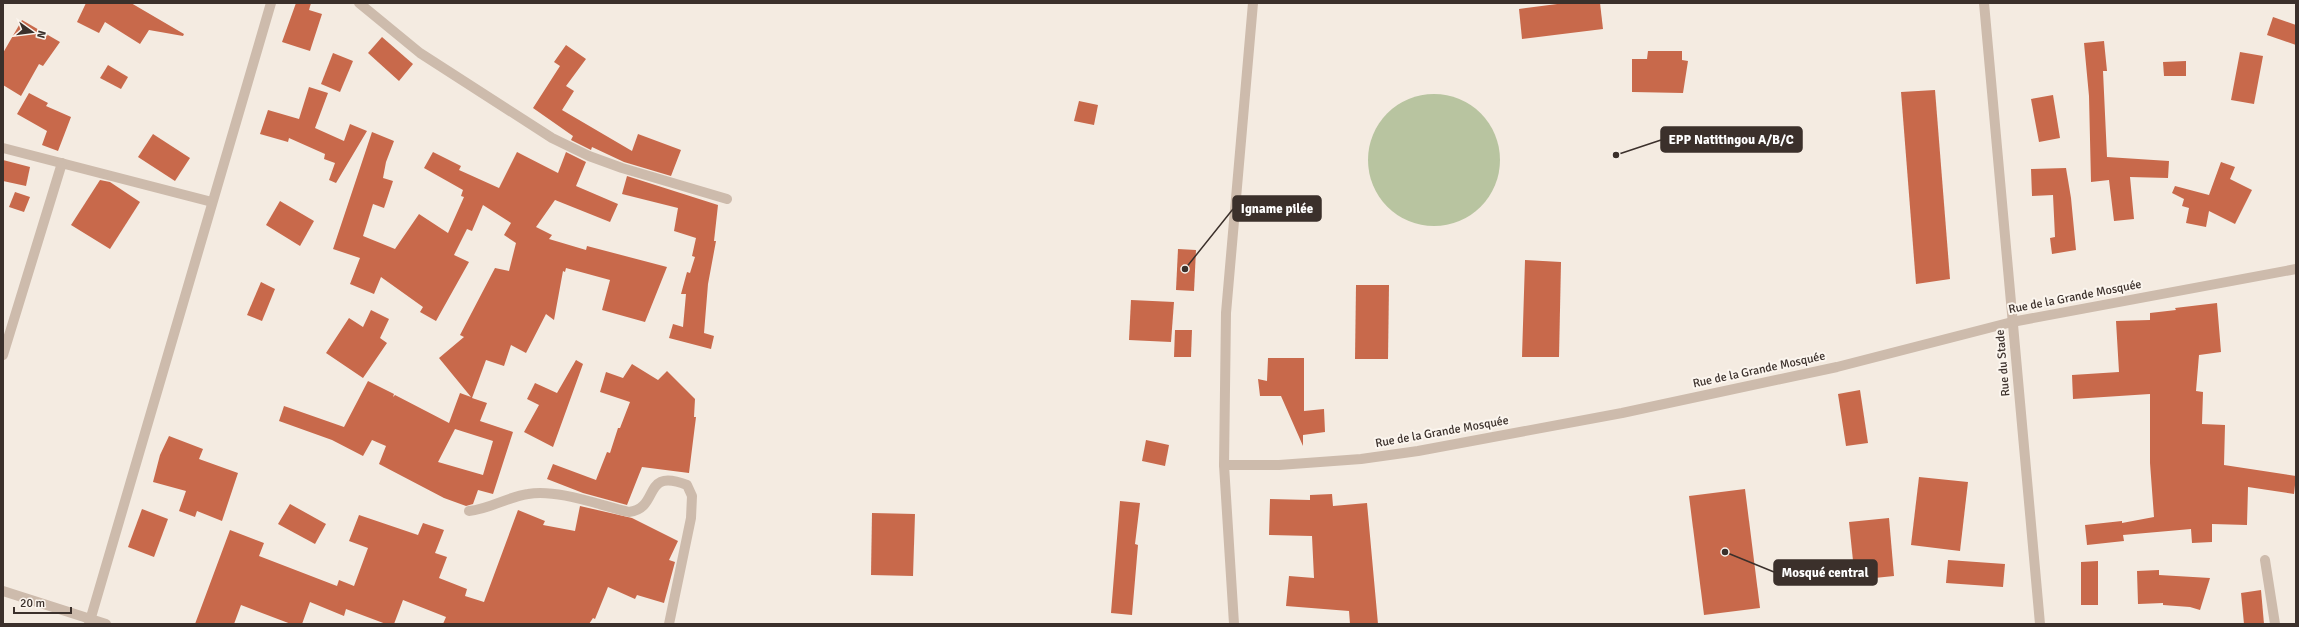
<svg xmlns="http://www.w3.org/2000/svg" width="2299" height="627" viewBox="0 0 2299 627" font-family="Signika,sans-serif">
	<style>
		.green { fill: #b8c4a0 }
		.building { fill: #c8694b; fill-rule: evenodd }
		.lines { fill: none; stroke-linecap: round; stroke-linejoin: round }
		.minor { stroke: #cdbbac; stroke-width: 10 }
		.labels { text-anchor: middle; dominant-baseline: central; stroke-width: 4; stroke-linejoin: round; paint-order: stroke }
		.street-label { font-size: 12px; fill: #3b302b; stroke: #fbf5ee }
		.leader { fill: none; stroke: #3b302b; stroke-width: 1.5 }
		.callout-dot { fill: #3b302b; stroke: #fbf5ee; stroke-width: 1.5 }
		.callout { fill: #3b302b; stroke: #3b302b; stroke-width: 1.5 }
		.callout-label { font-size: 13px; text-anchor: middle; font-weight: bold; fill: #fff }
	</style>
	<rect width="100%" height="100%" fill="#f4ebe1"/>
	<circle class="green" cx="1434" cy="160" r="66"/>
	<g class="building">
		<polygon points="86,3 131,3 184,34 183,36 149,30 140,44 105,22 99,33 77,22"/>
		<polygon points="296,3 311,3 309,10 322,14 310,51 282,42"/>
		<polygon points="1565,3 1600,3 1603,29 1522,39 1519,9"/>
		<polygon points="2273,17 2296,25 2296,45 2267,35"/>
		<polygon points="22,20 60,42 43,66 39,64 21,96 3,85 3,53"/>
		<polygon points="382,37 413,64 399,81 368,53"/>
		<polygon points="2104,41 2107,71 2103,71 2107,157 2169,161 2168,178 2130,177 2134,219 2114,221 2109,180 2091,182 2089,96 2084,43"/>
		<polygon points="566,45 586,59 566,86 574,91 562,110 632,151 638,134 681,150 671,176 624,162 592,147 591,150 571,140 573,136 533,108 560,66 554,62"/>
		<polygon points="1648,51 1682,51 1682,60 1688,61 1683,93 1632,92 1632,59 1647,59"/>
		<polygon points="2240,52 2263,56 2254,104 2231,100"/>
		<polygon points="333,53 353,61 340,92 321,84"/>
		<polygon points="2186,61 2186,76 2164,76 2163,62"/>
		<polygon points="108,65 128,77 121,89 100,78"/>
		<polygon points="309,87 328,93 315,128 344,141 350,124 367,131 336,183 329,180 335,163 324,159 325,154 289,138 288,142 260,134 268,110 299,119"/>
		<polygon points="1935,90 1950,279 1916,284 1901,92"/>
		<polygon points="29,93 48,103 46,106 71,117 58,151 42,145 47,131 17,114"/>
		<polygon points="2053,95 2060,138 2039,142 2031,99"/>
		<polygon points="1079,101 1098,105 1094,125 1074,121"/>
		<path d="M372 132 394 141 386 162 383 178 393 181 384 208 373 204 363 236 395 249 419 214 448 233 464 197 461 196 463 190 424 168 433 152 461 166 459 170 499 188 517 152 558 173 566 152 586 162 576 186 618 204 610 222 555 200 536 227 552 235 549 239 586 250 587 246 667 267 645 322 602 310 610 280 566 268 565 272 563 271 554 320 546 314 526 353 511 345 504 366 486 360 472 398 487 403 480 421 513 432 493 494 478 490 473 504 466 506 444 498 379 464 386 446 372 440 363 456 332 440 279 421 284 406 344 427 368 381 394 394 393 397 395 395 449 423 460 393 471 397 439 358 464 337 460 335 495 268 509 271 516 243 504 235 511 223 483 205 472 231 467 229 454 255 469 262 436 321 420 312 423 307 381 277 374 294 350 284 360 258 333 249ZM455 429 493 441 483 475 438 462Z"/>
		<polygon points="153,134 190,158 175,181 138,157"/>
		<polygon points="3,160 30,167 26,186 3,181"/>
		<polygon points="2221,162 2235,167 2230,179 2252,190 2235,224 2209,211 2206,227 2186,223 2189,208 2182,206 2184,199 2172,193 2175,186 2209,195"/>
		<polygon points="2066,168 2071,198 2076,250 2052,254 2050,238 2055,237 2053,195 2032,196 2031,169"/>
		<polygon points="627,176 718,205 714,241 716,241 708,284 704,333 714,336 711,349 669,338 673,324 683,327 686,294 681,294 687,272 690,273 695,257 692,256 696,238 674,231 678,208 622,194"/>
		<polygon points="100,180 110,182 140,202 110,249 71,225"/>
		<polygon points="15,192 30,197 24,212 9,207"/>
		<polygon points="280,201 314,221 300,246 266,225"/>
		<polygon points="1178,249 1196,250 1194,291 1176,290"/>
		<polygon points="1525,260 1561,262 1559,357 1522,357"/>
		<polygon points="261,282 275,289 262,321 247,315"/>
		<polygon points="1356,285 1389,285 1388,359 1355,359"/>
		<polygon points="1131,300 1174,302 1171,342 1129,340"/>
		<polygon points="2217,303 2221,352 2199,355 2196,391 2203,392 2202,424 2225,425 2224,465 2296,476 2294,494 2248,487 2247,525 2212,524 2212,542 2192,543 2191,529 2123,535 2124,541 2087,545 2085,525 2122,521 2122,523 2154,517 2150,463 2150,394 2073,399 2072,375 2119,372 2116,321 2150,320 2150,313 2176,310 2175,308"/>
		<polygon points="371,310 389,319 380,338 387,343 363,378 326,353 349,318 363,327"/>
		<polygon points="1175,330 1192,330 1191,357 1174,357"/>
		<polygon points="1268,358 1304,358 1304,411 1324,409 1325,432 1303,435 1303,446 1281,396 1260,396 1258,379 1267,381"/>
		<polygon points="576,360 583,364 553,447 524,432 539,405 527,399 535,383 557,393"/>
		<polygon points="632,364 658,380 667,371 695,399 694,417 696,417 689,473 642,467 627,505 583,493 547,479 553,464 596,480 607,452 610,453 618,428 620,428 630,402 600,392 606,372 623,378"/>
		<polygon points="1860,390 1868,443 1846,446 1838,394"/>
		<polygon points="169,436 203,449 199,459 238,473 222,521 197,511 195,517 179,511 186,491 153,482 160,455"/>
		<polygon points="1146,440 1169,445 1165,466 1142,461"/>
		<polygon points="1919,477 1968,482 1960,551 1911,545"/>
		<polygon points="1745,489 1760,608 1704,615 1689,496"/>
		<polygon points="1332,494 1333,506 1367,503 1378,624 1350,624 1349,611 1286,606 1289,576 1314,578 1312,536 1269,535 1270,499 1310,500 1310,495"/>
		<polygon points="1120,501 1140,503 1135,544 1138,545 1132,615 1111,613"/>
		<polygon points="290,504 326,524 315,544 278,524"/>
		<polygon points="580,506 632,518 678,541 669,560 675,562 664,603 637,595 635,599 608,587 595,619 593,618 589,624 443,624 446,617 403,600 394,624 386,624 346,609 344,616 310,602 302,624 291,624 241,605 234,624 195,624 230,530 264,543 259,556 337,586 339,580 354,586 368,548 349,541 359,515 418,535 423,523 444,530 435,553 447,557 439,578 467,589 465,596 484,602 518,510 545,521 543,525 575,531"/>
		<polygon points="142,509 168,519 154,557 128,547"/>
		<polygon points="872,513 915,514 913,576 871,575"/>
		<polygon points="1889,518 1894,576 1855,580 1849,522"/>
		<polygon points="1948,560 2005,564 2003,587 1946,583"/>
		<polygon points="2098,561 2098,605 2081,605 2081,562"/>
		<polygon points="2159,570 2159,575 2210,578 2200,610 2190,607 2163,605 2163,603 2138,604 2137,571"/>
		<polygon points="2261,590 2264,624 2244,624 2241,593"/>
	</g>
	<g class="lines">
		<g class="minor">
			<polyline points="359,3 420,53 552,138 589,156 622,168 727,199"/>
			<polyline points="1984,3 2040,624"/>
			<polyline points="3,148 212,202"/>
			<polyline points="3,355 62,163"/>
			<polyline points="1224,465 1279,465 1361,459 1418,451 1622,413 1837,367 2012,322 2296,269"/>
			<path d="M469 511C490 509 507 497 528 494 558 489 599 505 629 512 661 508 641 467 687 485L692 496 691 518 669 624"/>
			<polyline points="2265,560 2275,624"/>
			<polyline points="3,591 106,624"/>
			<polyline points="89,624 271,3"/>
			<polyline points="1234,624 1224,465 1226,313 1253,3"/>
		</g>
	</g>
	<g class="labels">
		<g class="street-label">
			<text transform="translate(2075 297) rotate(-11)">Rue de la Grande Mosquée</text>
			<text transform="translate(2003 363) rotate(-95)">Rue du Stade</text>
			<text transform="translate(1759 370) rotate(-12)">Rue de la Grande Mosquée</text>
			<text transform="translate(1442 432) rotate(-10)">Rue de la Grande Mosquée</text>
		</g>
	</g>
	<path class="leader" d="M1616 155L1661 140M1185 269L1233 209M1725 552L1774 572"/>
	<g class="callout-dot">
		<circle cx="1616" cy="155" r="4"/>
		<circle cx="1185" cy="269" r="4"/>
		<circle cx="1725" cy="552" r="4"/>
	</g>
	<g class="callout">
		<rect x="1661" y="127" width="141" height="25" rx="4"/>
		<rect x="1233" y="196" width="88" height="25" rx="4"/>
		<rect x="1774" y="560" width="103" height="25" rx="4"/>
	</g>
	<g class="callout-label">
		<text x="1731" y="144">EPP Natitingou A/B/C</text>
		<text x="1277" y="213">Igname pilée</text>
		<text x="1825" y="577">Mosqué central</text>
	</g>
	<rect width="2299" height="627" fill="none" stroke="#3b302b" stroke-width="8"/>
	<g transform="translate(32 32) rotate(104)" stroke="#fbf5ee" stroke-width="3" paint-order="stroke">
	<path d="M0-3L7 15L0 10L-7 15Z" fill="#3b302b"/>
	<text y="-6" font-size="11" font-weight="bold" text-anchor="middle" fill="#3b302b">N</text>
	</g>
	<path d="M14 607v6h57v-6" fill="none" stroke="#3b302b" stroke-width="2"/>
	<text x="20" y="607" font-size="12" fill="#3b302b" stroke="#fbf5ee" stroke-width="3" paint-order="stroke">20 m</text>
</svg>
